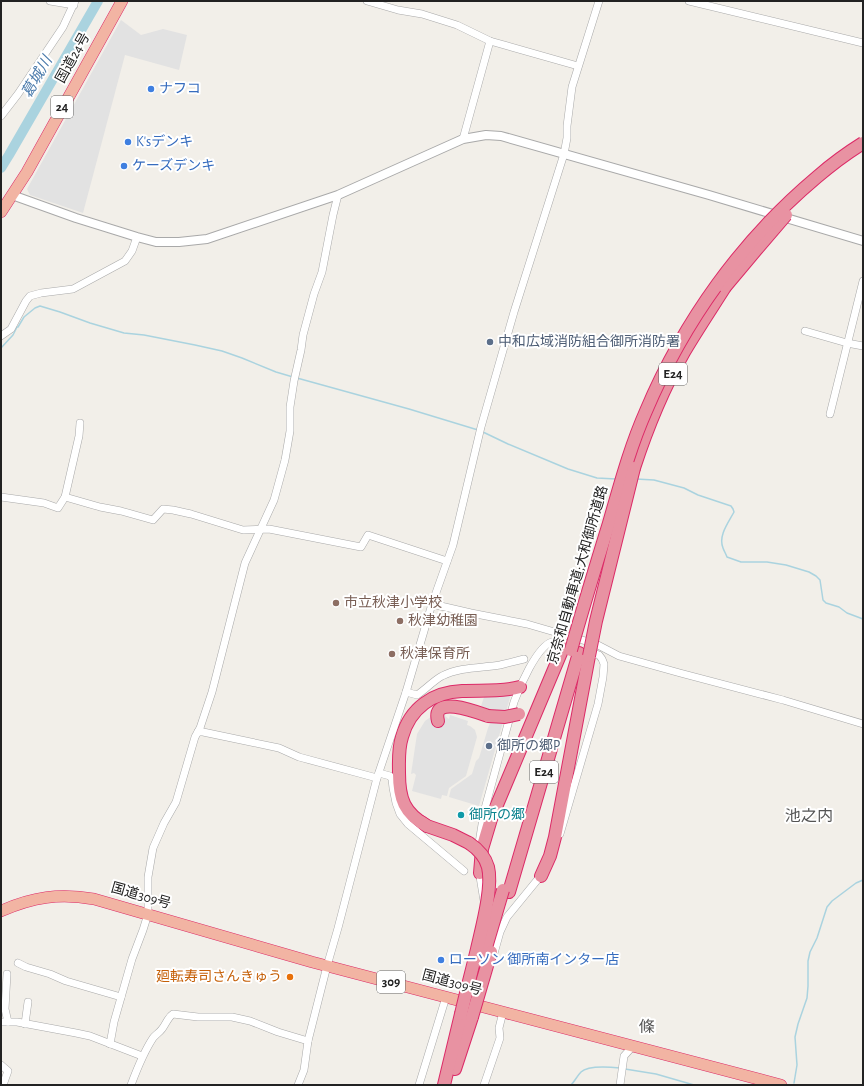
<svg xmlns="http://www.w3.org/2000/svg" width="864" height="1086" viewBox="0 0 864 1086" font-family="'Alegreya Sans','Noto Sans JP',sans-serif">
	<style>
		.parking { fill: #e2e2e2 }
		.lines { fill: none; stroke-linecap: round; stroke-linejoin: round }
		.stream { stroke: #aad3df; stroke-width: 1.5 }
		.river { stroke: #aad3df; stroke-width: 10 }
		.minor-casing { stroke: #a9a9a9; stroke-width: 8 }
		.tertiary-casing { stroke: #a9a9a9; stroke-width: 10 }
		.trunk-casing { stroke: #dc2a67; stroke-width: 12 }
		.motorway-casing { stroke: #dc2a67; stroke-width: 14 }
		.minor { stroke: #fff; stroke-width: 7 }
		.tertiary { stroke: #fff; stroke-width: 8 }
		.trunk { stroke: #f2b4a3; stroke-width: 11 }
		.motorway { stroke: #e892a2; stroke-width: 12 }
		.motorway-bridge-casing { stroke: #dc2a67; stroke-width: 14; stroke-linecap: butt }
		.motorway-bridge { stroke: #e892a2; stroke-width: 12 }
		.shop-dot { fill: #3f7fe0; stroke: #fff; stroke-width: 1.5 }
		.service-dot { fill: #5c6f8a; stroke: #fff; stroke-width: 1.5 }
		.education-dot { fill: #8d6e63; stroke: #fff; stroke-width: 1.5 }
		.culture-dot { fill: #0f9aa8; stroke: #fff; stroke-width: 1.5 }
		.food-dot { fill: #e8710a; stroke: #fff; stroke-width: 1.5 }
		.labels { text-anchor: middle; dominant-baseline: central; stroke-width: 4; stroke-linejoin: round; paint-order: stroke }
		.shield { fill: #fff; stroke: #646464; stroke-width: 1 }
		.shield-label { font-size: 13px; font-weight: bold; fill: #222 }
		.street-label { font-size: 14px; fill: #222; stroke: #fff }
		.shop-label { font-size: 14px; fill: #366cbe; stroke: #fff; text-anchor: start }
		.service-label { font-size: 14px; fill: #4e5e75; stroke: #fff; text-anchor: start }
		.education-label { font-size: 14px; fill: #785e54; stroke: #fff; text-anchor: start }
		.culture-label { font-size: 14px; fill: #0d838f; stroke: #fff; text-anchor: start }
		.food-label { font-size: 14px; fill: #c56008; stroke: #fff; text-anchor: end }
		.water-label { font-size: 15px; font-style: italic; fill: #4a7aab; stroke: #fff }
		.quarter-label { font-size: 16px; fill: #555; stroke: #fff }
	</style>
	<rect width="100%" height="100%" fill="#f2efe9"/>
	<g class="parking">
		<polygon points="121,20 141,35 163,29 187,35 179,70 125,55 83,213 30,195 27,189"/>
		<polygon points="485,694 511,694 479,806 449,797 451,789 472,774 476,761 479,758 488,728 495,712 481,706"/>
		<polygon points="446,713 445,716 449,719 450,715 468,721 467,725 470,726 475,730 477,737 466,776 449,788 447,796 442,795 441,799 412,791 416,775 414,773 411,774 417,734 425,721 435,714"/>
	</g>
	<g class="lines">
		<g class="stream">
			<polyline points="1,348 13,335 17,327 18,327 24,317 35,308 40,306 60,312 90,323 124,333 144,335 195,345 222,351 242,358 276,372 293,377"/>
			<polyline points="297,378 409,409 478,430"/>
			<polyline points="483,432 508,444 568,469 597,478 616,479"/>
			<path d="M636 479 654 480 684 488 698 495 731 506 733 509 734 512C728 523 718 536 723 548 724 551 726 554 727 557L741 562H767L786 565 809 572 816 576 820 580 823 600 826 603 839 607 847 613 863 619"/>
			<polyline points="625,1069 656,1074 694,1085"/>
			<polyline points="794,1083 797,1065 795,1037 798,1024 807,998 808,986 808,961 810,952 817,938 827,907 832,901 856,883 863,880"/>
			<path d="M571 1085C575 1081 577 1076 581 1072 588 1065 610 1067 620 1068"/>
		</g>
		<polyline class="river" points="1,168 9,155 98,1"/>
		<defs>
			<g id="minor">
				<polyline points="50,1 74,5"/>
				<polyline points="367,1 398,10 422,14 457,25 490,41 578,66"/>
				<polyline points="689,1 863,43"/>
				<polyline points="1,116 18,94 63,27 75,1"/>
				<polyline points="463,139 490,41"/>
				<polyline points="805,331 847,343 863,346"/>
				<polyline points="1,336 11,329 26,301 30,296 41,293 73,289 125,261 132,251 137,237"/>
				<polyline points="830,414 863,281"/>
				<polyline points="1,497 44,503 58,508 65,497 79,436 80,423"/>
				<polyline points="65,497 100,507 121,511 153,520 163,509 173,510 191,514 243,530 269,529 361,547 368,535 447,561"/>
				<polyline points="432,604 471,613 527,624 596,644 619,656 680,673 783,700 863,724"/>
				<path d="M406 692 417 695C426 689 433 681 442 676 460 667 480 668 500 665 508 663 516 661 524 659"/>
				<polyline points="198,732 203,732 279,748 299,757 377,778"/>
				<polyline points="379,773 390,776 392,779 393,788 396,803 400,814 408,824 464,871"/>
				<polyline points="560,834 598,704 603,677 604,664 602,659 599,655 587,651"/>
				<path d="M479 843 484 812 514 702C519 688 537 646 552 642 557 641 563 644 567 645"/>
				<polyline points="479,870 481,883 484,901"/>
				<polyline points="493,957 500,932 507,917 543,873"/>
				<polyline points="18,963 26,967 50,974 66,981 121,997"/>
				<polyline points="7,974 5,1009 8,1022"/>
				<polyline points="1,1022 17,1022 76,1033 90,1036 142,1056"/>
				<polyline points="25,1024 28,1002"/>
				<polyline points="110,1044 114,1022 132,959 143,930 148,914 148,877 153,848 164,823 176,802 195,737 200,728 212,692 245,563 274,500 285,460 290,431 290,407 294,381 301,350 303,335 314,294 322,272 333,215 338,195"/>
				<polyline points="1,1065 8,1071 3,1085"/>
				<path d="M131 1085C137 1069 143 1053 153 1038 155 1035 159 1033 162 1029 166 1024 168 1017 173 1014L198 1017H232L250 1021 278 1032 308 1041"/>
				<polyline points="298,1085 304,1070 308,1041 327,966 338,928 377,778 406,692 432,604 453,545 481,427 514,312 564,154 567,138 567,126 572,87 599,1"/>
				<polyline points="419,1085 446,997"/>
				<polyline points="484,1085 500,1038 499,1028 503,1012"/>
				<polyline points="620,1085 624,1056 633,1046"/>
			</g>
			<polyline id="tertiary" points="12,195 76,218 137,237 156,242 179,242 207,239 338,195 463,139 486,135 501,136 709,195 863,241"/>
			<g id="trunk">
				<polyline points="1,212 27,172 122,1"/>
				<path d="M1 911C33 897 59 893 94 899L312 962 781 1085"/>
			</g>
			<g id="motorway">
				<path d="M634 468C647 428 663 389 684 352 697 330 711 309 725 287"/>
				<path d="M438 721C431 694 477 712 488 716"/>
				<polyline points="421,822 427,826 453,835 469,843"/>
				<path d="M427 826C404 813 399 799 399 773 399 762 398 749 402 737 410 708 433 692 462 691 481 690 502 692 520 687"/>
				<polyline points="480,873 482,849 491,819 563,648"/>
				<polyline points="541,876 550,856 555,837 589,656"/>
				<polyline points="509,892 579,653"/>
				<polyline points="455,1069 472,1017"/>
				<polyline points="444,1085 461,1014"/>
			</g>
		</defs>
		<use href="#minor" class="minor-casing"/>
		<use href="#tertiary" class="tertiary-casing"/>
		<use href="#trunk" class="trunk-casing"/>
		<use href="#motorway" class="motorway-casing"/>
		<use href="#minor" class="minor"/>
		<use href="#tertiary" class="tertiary"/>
		<use href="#trunk" class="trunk"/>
		<use href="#motorway" class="motorway"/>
		<defs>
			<g id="motorway-bridge">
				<polyline points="725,287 756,250 786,215"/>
				<path d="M571 650C583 608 596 565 609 523 620 485 630 447 646 411 684 321 742 240 817 177 832 164 847 153 863 143"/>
				<polyline points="589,656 596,621 634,468"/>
				<polyline points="488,716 505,717 519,714"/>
				<polyline points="482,961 503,890"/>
				<path d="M461 1014C466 992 472 970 477 949 482 927 493 887 488 867 485 856 478 849 469 843"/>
				<polyline points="472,1017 491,952"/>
			</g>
		</defs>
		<use href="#motorway-bridge" class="motorway-bridge-casing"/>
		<use href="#motorway-bridge" class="motorway-bridge"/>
	</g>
	<g class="shop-dot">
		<circle cx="151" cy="89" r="4"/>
		<circle cx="128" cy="142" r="4"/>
		<circle cx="124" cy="166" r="4"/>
		<circle cx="441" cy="960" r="4"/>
	</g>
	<g class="service-dot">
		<circle cx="490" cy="342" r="4"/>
		<circle cx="489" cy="746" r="4"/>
	</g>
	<g class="education-dot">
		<circle cx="336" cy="603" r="4"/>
		<circle cx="400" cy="621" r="4"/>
		<circle cx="392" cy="654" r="4"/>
	</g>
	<circle class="culture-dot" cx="461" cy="815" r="4"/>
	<circle class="food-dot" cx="290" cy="977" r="4"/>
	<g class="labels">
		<g class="shield">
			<rect x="51" y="96" width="22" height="22" rx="3"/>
			<rect x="659" y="363" width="28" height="22" rx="3"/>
			<rect x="530" y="761" width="28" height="22" rx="3"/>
			<rect x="377" y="971" width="28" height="22" rx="3"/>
		</g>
		<g class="shield-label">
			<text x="62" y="107">24</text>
			<text x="673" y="374">E24</text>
			<text x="544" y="772">E24</text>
			<text x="391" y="982">309</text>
		</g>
		<g class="street-label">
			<text transform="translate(73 58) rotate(-61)">国道24号</text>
			<text transform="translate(578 575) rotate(-74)">京奈和自動車道;大和御所道路</text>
			<text transform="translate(141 896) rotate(16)">国道309号</text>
			<text transform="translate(452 983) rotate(15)">国道309号</text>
		</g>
		<g class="shop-label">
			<text x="159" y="89">ナフコ</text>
			<text x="136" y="142">K'sデンキ</text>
			<text x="132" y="166">ケーズデンキ</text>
			<text x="449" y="960">ローソン 御所南インター店</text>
		</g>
		<g class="service-label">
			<text x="498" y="342">中和広域消防組合御所消防署</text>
			<text x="497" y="746">御所の郷P</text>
		</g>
		<g class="education-label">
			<text x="344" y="603">市立秋津小学校</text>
			<text x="408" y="621">秋津幼稚園</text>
			<text x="400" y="654">秋津保育所</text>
		</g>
		<g class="culture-label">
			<text x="469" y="815">御所の郷</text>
		</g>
		<g class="food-label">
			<text x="282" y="977">廻転寿司さんきゅう</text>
		</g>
		<g class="water-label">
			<text transform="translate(37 77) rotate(-60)">葛城川</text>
		</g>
		<g class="quarter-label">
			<text x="809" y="816">池之内</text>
			<text x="647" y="1027">條</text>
		</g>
	</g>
	<rect width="864" height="1086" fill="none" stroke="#222222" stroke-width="4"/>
</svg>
